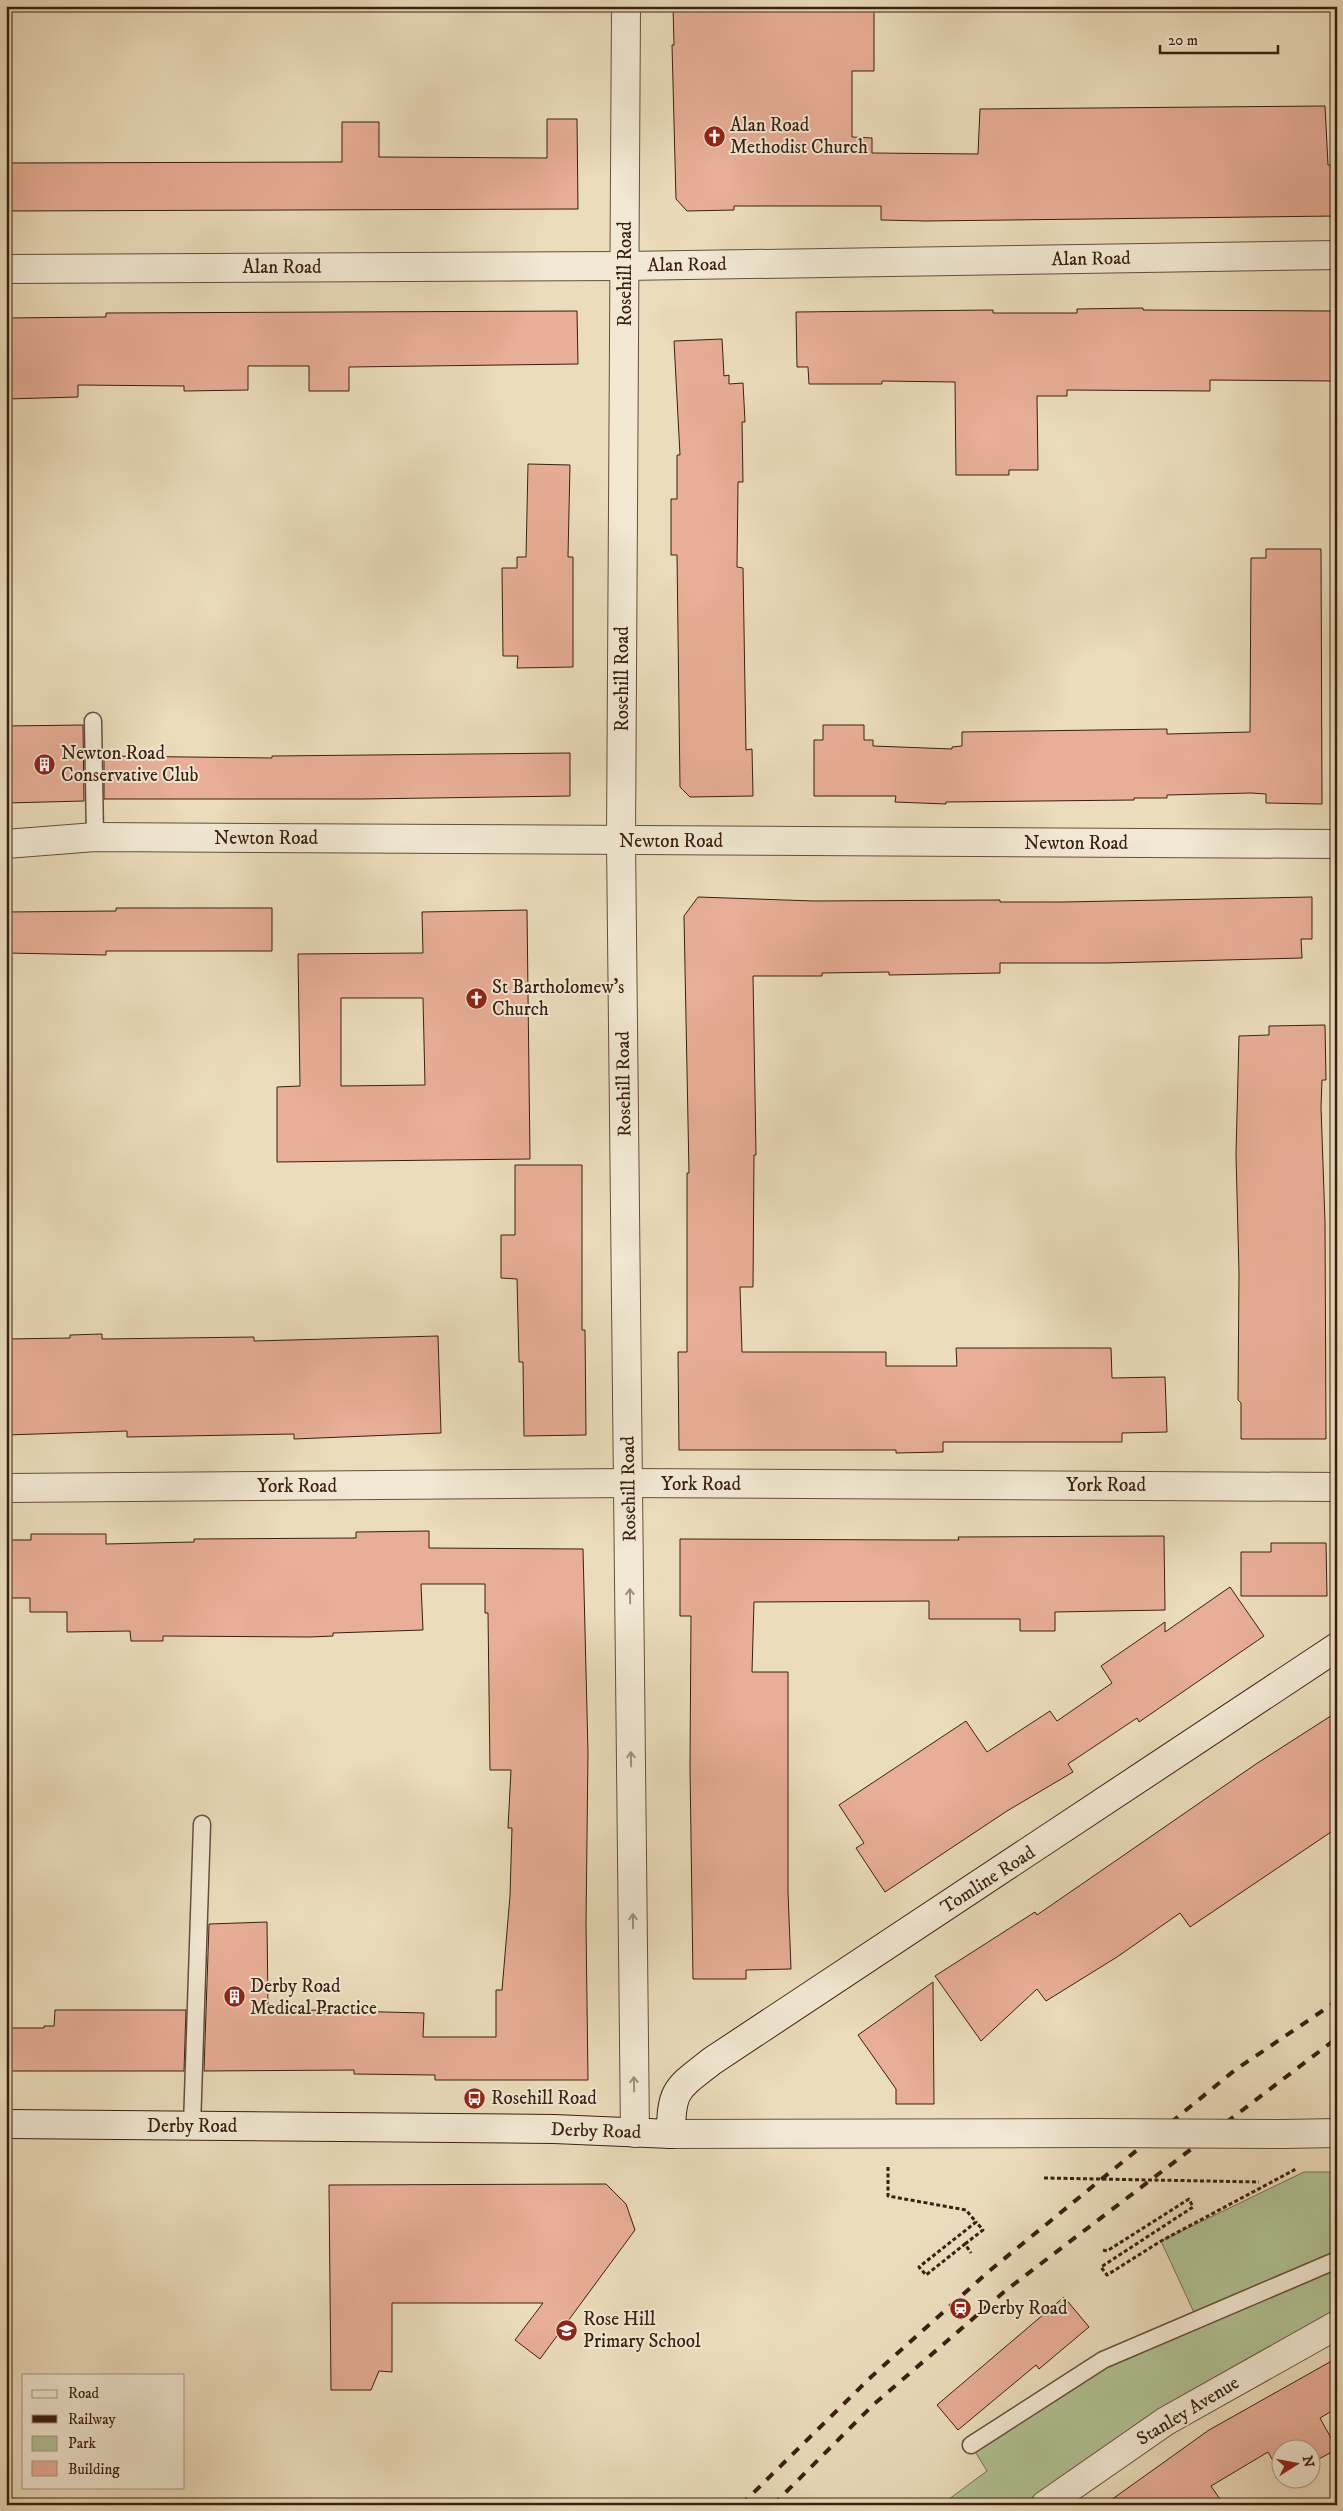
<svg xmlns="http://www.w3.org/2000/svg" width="1343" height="2511" viewBox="0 0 1343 2511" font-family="'IM FELL DW Pica',serif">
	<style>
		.green { fill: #b1c294; stroke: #767152 }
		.building { fill: #e8ae97; stroke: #3a2011; fill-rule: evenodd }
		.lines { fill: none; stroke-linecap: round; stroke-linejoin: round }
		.service-casing { stroke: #664f3c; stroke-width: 19 }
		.minor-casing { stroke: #664f3c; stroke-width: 30 }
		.tertiary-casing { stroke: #664f3c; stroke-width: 30 }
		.secondary-casing { stroke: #3a2011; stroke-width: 30 }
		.path { stroke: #3a2011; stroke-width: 3; stroke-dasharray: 4 2.5; stroke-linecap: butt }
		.service { stroke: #f2e8d3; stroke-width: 16 }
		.minor { stroke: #f2e8d3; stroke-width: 28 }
		.tertiary { stroke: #f2e8d3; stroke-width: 28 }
		.secondary { stroke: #f2e8d3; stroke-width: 28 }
		.rail { stroke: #3a2011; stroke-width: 4; stroke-dasharray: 9 9; stroke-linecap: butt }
		.tertiary-bridge-casing { stroke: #664f3c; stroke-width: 30; stroke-linecap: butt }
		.path-bridge { stroke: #3a2011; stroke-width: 3; stroke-dasharray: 4 2.5; stroke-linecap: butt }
		.tertiary-bridge { stroke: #f2e8d3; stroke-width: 28 }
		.oneway { stroke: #9f8e7c }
		.labels { text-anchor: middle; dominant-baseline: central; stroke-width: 4; stroke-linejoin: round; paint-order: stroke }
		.poi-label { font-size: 19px; fill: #3a2011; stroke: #f2e8d3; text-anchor: start }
		.street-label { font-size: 19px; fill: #3a2011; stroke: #f2e8d3 }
	</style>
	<rect width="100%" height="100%" fill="#ebdcbb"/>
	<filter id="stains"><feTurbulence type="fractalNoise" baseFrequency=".004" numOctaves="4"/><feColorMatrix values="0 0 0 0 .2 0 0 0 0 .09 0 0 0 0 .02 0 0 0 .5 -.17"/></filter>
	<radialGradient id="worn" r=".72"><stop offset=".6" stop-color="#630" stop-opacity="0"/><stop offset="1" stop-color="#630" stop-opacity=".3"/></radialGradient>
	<polygon class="green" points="1304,2172 1337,2172 1337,2325 1045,2505 941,2505 987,2471 971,2445 1103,2360 1197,2319 1161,2241"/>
	<g class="building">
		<polygon points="673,6 874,6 874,71 852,71 852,137 872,138 872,153 978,154 980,109 1325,106 1328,165 1336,166 1336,216 926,221 881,220 881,206 734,206 734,210 687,211 676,199 672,45 674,45"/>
		<polygon points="547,119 577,119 578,209 6,211 6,163 342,162 342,122 379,122 379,157 547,158"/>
		<polygon points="1143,308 1143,310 1337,311 1337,381 1210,380 1210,391 1067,390 1067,396 1037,396 1038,470 1009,470 1009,475 956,475 955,382 882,381 882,384 809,384 808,367 797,367 796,312 993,310 993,313 1077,313 1077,309"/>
		<polygon points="577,311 578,364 349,367 349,391 309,391 309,366 248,366 248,390 184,391 184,386 78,385 78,397 6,399 6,318 106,317 106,313"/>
		<polygon points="722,339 724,376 729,375 729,384 743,383 745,422 742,422 743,482 738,482 737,567 743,568 746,750 752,749 753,796 690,797 680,787 677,555 671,555 671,499 677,499 677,455 680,455 674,341"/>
		<polygon points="528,464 570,465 568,557 573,557 573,667 517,668 518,656 503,656 502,568 517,568 517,557 526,557"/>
		<polygon points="1266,549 1321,549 1322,804 1266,803 1266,794 1251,793 1167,795 1167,798 1134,798 1134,800 946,802 946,804 895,802 896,796 814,796 814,740 823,740 823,725 864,725 864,740 873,740 873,746 952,749 952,747 962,746 962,732 1167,729 1167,734 1250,732 1251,558 1266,558"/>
		<polygon points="83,725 84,801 6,803 6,726"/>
		<polygon points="570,753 570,796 362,799 104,799 104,756 272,758 272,756"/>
		<polygon points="698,897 814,901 1000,900 1000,902 1064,902 1312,897 1312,939 1301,939 1302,958 1108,963 1000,963 1000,973 889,975 889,972 822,973 822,976 753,976 756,1155 754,1155 753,1287 740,1287 742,1352 886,1352 886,1366 957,1366 956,1348 1111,1348 1112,1378 1165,1377 1167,1432 1122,1433 1122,1442 943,1442 943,1452 896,1453 896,1450 679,1450 678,1352 687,1352 687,1173 689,1173 684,916"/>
		<polygon points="116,908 272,908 272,951 106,951 106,955 6,953 6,912 116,911"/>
		<path d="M527 910 530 1159 277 1162V1087L300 1086 298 954 423 953 422 912ZM341 998H423L425 1085 341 1086Z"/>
		<polygon points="1325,1025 1326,1080 1322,1080 1321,1107 1325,1222 1326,1439 1241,1439 1241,1403 1238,1400 1239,1274 1236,1154 1239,1036 1269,1035 1269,1026"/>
		<polygon points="515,1165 582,1165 582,1330 585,1330 586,1435 524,1436 523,1362 519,1362 517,1279 501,1278 501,1235 515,1235"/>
		<polygon points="102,1334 102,1339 254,1337 254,1341 438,1336 441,1433 294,1439 294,1434 127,1437 127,1431 6,1435 6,1339 70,1338 70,1335"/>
		<polygon points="429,1531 429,1548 583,1549 588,1752 586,1924 588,2080 435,2080 435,2075 354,2074 354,2070 204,2071 209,1924 267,1922 268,2009 424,2013 423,2037 496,2037 496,1990 502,1990 510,1896 512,1828 508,1828 511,1770 490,1770 488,1613 485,1613 485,1584 421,1584 423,1630 333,1633 333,1636 310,1637 163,1636 163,1641 131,1641 130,1631 67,1632 67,1612 30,1612 30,1598 6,1598 6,1540 31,1540 31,1534 106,1534 106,1544 194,1542 194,1539 356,1538 356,1532"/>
		<polygon points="1164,1536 1165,1610 1055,1612 1055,1631 1020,1631 1020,1619 929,1619 929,1601 754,1602 752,1672 788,1672 788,1892 791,1969 746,1970 746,1979 693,1979 690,1767 691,1616 680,1616 680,1539 919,1540 959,1540 958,1537"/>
		<polygon points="1271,1543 1326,1543 1327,1596 1241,1596 1241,1552 1271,1552"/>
		<polygon points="1230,1587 1264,1636 1139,1722 1137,1718 1068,1764 1073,1772 1007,1811 885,1892 856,1848 864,1843 839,1805 966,1721 987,1752 1050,1711 1057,1721 1112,1683 1101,1666 1165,1622 1165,1632"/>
		<polygon points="1337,1712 1337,1828 1190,1927 1180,1913 1117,1957 1046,2001 1037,1989 981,2041 935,1976 1035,1912 1037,1915 1256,1764"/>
		<polygon points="933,1982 934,2104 896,2104 896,2089 858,2035"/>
		<polygon points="55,2010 186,2010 184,2071 6,2071 6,2028 44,2028 44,2026 54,2026"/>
		<polygon points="606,2184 626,2204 635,2230 540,2359 515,2340 543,2303 392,2303 392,2372 379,2371 371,2390 331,2390 329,2185"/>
		<polygon points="1064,2297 1089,2327 1039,2369 1036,2365 958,2430 937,2405"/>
		<polygon points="1337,2358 1337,2408 1320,2418 1337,2449 1310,2464 1310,2448 1280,2448 1280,2473 1268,2452 1211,2486 1224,2505 1104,2505 1209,2430"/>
	</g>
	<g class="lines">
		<defs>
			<g id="service">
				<polyline points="93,721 95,837"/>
				<polyline points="192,2126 202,1824"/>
				<polyline points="971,2445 1103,2360 1337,2260"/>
			</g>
			<g id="minor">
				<polyline points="626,6 621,841 635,2133"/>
				<polyline points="6,269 625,266 1337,255"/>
				<polyline points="6,844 95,837 1337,844"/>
				<polyline points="6,1488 629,1483 1337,1487"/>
				<polyline points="1045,2505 1166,2421 1337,2325"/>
			</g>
			<g id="tertiary">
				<polyline points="671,2134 1096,2133"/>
				<polyline points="1283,2134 1337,2133"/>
			</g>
			<path id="secondary" d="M6 2124 554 2129 671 2134C671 2088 678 2088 712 2061L1337 1647"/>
		</defs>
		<use href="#service" class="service-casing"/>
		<use href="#minor" class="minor-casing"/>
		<use href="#tertiary" class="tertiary-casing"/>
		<use href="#secondary" class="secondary-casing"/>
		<g class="path">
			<polyline points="888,2167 888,2196 966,2210 976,2222 919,2267 926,2275 965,2244 971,2253"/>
			<polyline points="965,2244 983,2230 976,2222"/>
			<polyline points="1103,2250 1107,2251 1189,2199 1193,2207 1101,2267 1107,2275 1161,2241 1296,2169"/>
		</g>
		<use href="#service" class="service"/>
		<use href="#minor" class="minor"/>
		<use href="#tertiary" class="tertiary"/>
		<use href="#secondary" class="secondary"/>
		<g class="rail">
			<polyline points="741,2505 871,2377 988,2272 1235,2070 1337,2001"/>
			<polyline points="773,2505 873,2405 1005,2291 1337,2038"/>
		</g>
		<defs>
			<polyline id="tertiary-bridge" points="1096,2133 1283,2134"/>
		</defs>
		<use href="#tertiary-bridge" class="tertiary-bridge-casing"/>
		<polyline class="path-bridge" points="1044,2178 1259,2182"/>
		<use href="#tertiary-bridge" class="tertiary-bridge"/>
	</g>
	<defs><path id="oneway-shaft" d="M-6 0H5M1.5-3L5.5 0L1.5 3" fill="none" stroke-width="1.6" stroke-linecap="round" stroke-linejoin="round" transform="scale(1.25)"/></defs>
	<g class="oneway">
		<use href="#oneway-shaft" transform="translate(630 1596) rotate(-91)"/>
		<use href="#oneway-shaft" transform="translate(631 1759) rotate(-91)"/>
		<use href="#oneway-shaft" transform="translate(633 1921) rotate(-91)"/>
		<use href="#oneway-shaft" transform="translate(634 2084) rotate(-91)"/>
	</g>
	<defs>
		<symbol id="church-disc" viewBox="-11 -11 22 22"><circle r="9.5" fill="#8f2418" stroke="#f2e8d3"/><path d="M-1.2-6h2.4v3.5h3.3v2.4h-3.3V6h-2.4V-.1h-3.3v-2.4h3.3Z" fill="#fff"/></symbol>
		<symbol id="building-disc" viewBox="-11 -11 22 22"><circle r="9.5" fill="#8f2418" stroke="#f2e8d3"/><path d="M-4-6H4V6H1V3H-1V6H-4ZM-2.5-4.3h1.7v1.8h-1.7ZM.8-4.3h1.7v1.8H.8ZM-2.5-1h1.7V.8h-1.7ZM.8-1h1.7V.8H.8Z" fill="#fff"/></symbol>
		<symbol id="bus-disc" viewBox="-11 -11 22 22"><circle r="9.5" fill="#8f2418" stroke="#f2e8d3"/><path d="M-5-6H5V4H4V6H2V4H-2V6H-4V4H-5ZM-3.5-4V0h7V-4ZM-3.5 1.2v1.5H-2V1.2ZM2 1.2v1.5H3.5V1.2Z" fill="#fff"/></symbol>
		<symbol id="station-disc" viewBox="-11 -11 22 22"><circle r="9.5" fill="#8f2418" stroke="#f2e8d3"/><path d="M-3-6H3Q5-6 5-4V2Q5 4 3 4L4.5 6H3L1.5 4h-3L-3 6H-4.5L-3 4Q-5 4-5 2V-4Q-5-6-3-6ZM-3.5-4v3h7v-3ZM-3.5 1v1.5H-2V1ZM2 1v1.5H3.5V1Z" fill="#fff"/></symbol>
		<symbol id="school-disc" viewBox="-11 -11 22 22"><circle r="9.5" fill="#8f2418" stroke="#f2e8d3"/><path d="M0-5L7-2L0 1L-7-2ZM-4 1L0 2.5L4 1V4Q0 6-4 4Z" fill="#fff"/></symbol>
	</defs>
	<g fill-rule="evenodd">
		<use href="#church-disc" x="702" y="124" width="25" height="25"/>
		<use href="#building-disc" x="32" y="752" width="25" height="25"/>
		<use href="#church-disc" x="464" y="986" width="25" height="25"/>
		<use href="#building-disc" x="222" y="1984" width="25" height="25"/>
		<use href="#bus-disc" x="462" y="2086" width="25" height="25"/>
		<use href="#station-disc" x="948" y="2296" width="25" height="25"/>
		<use href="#school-disc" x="554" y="2318" width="25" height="25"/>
	</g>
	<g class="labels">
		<g class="poi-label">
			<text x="730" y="125">Alan Road<tspan x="730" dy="22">Methodist Church</tspan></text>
			<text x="61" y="753">Newton Road<tspan x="61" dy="22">Conservative Club</tspan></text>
			<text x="492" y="987">St Bartholomew's<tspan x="492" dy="22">Church</tspan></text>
			<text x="250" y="1986">Derby Road<tspan x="250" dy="22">Medical Practice</tspan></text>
			<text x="491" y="2098">Rosehill Road</text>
			<text x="977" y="2308">Derby Road</text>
			<text x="583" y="2319">Rose Hill<tspan x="583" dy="22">Primary School</tspan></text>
		</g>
		<g class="street-label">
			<text transform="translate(1091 259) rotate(-1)">Alan Road</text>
			<text transform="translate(687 265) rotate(-1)">Alan Road</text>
			<text x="282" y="267">Alan Road</text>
			<text transform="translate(625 274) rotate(-90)">Rosehill Road</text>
			<text transform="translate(622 679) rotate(-90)">Rosehill Road</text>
			<text x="266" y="838">Newton Road</text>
			<text x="671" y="841">Newton Road</text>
			<text x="1076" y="843">Newton Road</text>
			<text transform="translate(624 1084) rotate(-91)">Rosehill Road</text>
			<text x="701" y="1484">York Road</text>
			<text x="1106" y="1485">York Road</text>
			<text x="297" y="1486">York Road</text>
			<text transform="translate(629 1489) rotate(-91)">Rosehill Road</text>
			<text transform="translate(988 1880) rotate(-33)">Tomline Road</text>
			<text x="192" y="2126">Derby Road</text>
			<text transform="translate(596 2131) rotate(2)">Derby Road</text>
			<text transform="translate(1188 2411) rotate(-31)">Stanley Avenue</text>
		</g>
	</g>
	<rect width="1343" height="2511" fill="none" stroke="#ebdcbb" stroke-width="25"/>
	<rect x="8" y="8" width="1328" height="2496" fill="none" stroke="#3a2011" stroke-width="2.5"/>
	<rect x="12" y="12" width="1318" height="2486" fill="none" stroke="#3a2011"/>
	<rect x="22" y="2374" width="162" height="115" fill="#f2e8d3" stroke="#a89885"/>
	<rect x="32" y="2390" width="25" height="8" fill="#f2e8d3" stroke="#a89885"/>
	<text x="68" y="2398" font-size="15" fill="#3a2011">Road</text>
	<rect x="32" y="2415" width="25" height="8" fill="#3a2011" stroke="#a89885"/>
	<text x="68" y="2424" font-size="15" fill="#3a2011">Railway</text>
	<rect x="32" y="2436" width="25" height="15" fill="#b1c294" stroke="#a89885"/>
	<text x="68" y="2448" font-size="15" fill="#3a2011">Park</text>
	<rect x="32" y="2461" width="25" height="15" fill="#e8ae97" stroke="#a89885"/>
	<text x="68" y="2474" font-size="15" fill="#3a2011">Building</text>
	<g transform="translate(1296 2464) rotate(79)"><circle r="24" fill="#f2e8d3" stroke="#a89885"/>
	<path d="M0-4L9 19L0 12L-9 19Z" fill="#8f2418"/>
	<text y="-8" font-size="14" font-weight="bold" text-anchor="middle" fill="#3a2011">N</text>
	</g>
	<path d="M1160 45v8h118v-8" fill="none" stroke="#3a2011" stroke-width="2.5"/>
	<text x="1168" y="45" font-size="15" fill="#3a2011" stroke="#f2e8d3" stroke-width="4" paint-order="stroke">20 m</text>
	<rect width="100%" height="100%" filter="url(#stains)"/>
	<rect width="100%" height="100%" fill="url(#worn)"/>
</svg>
